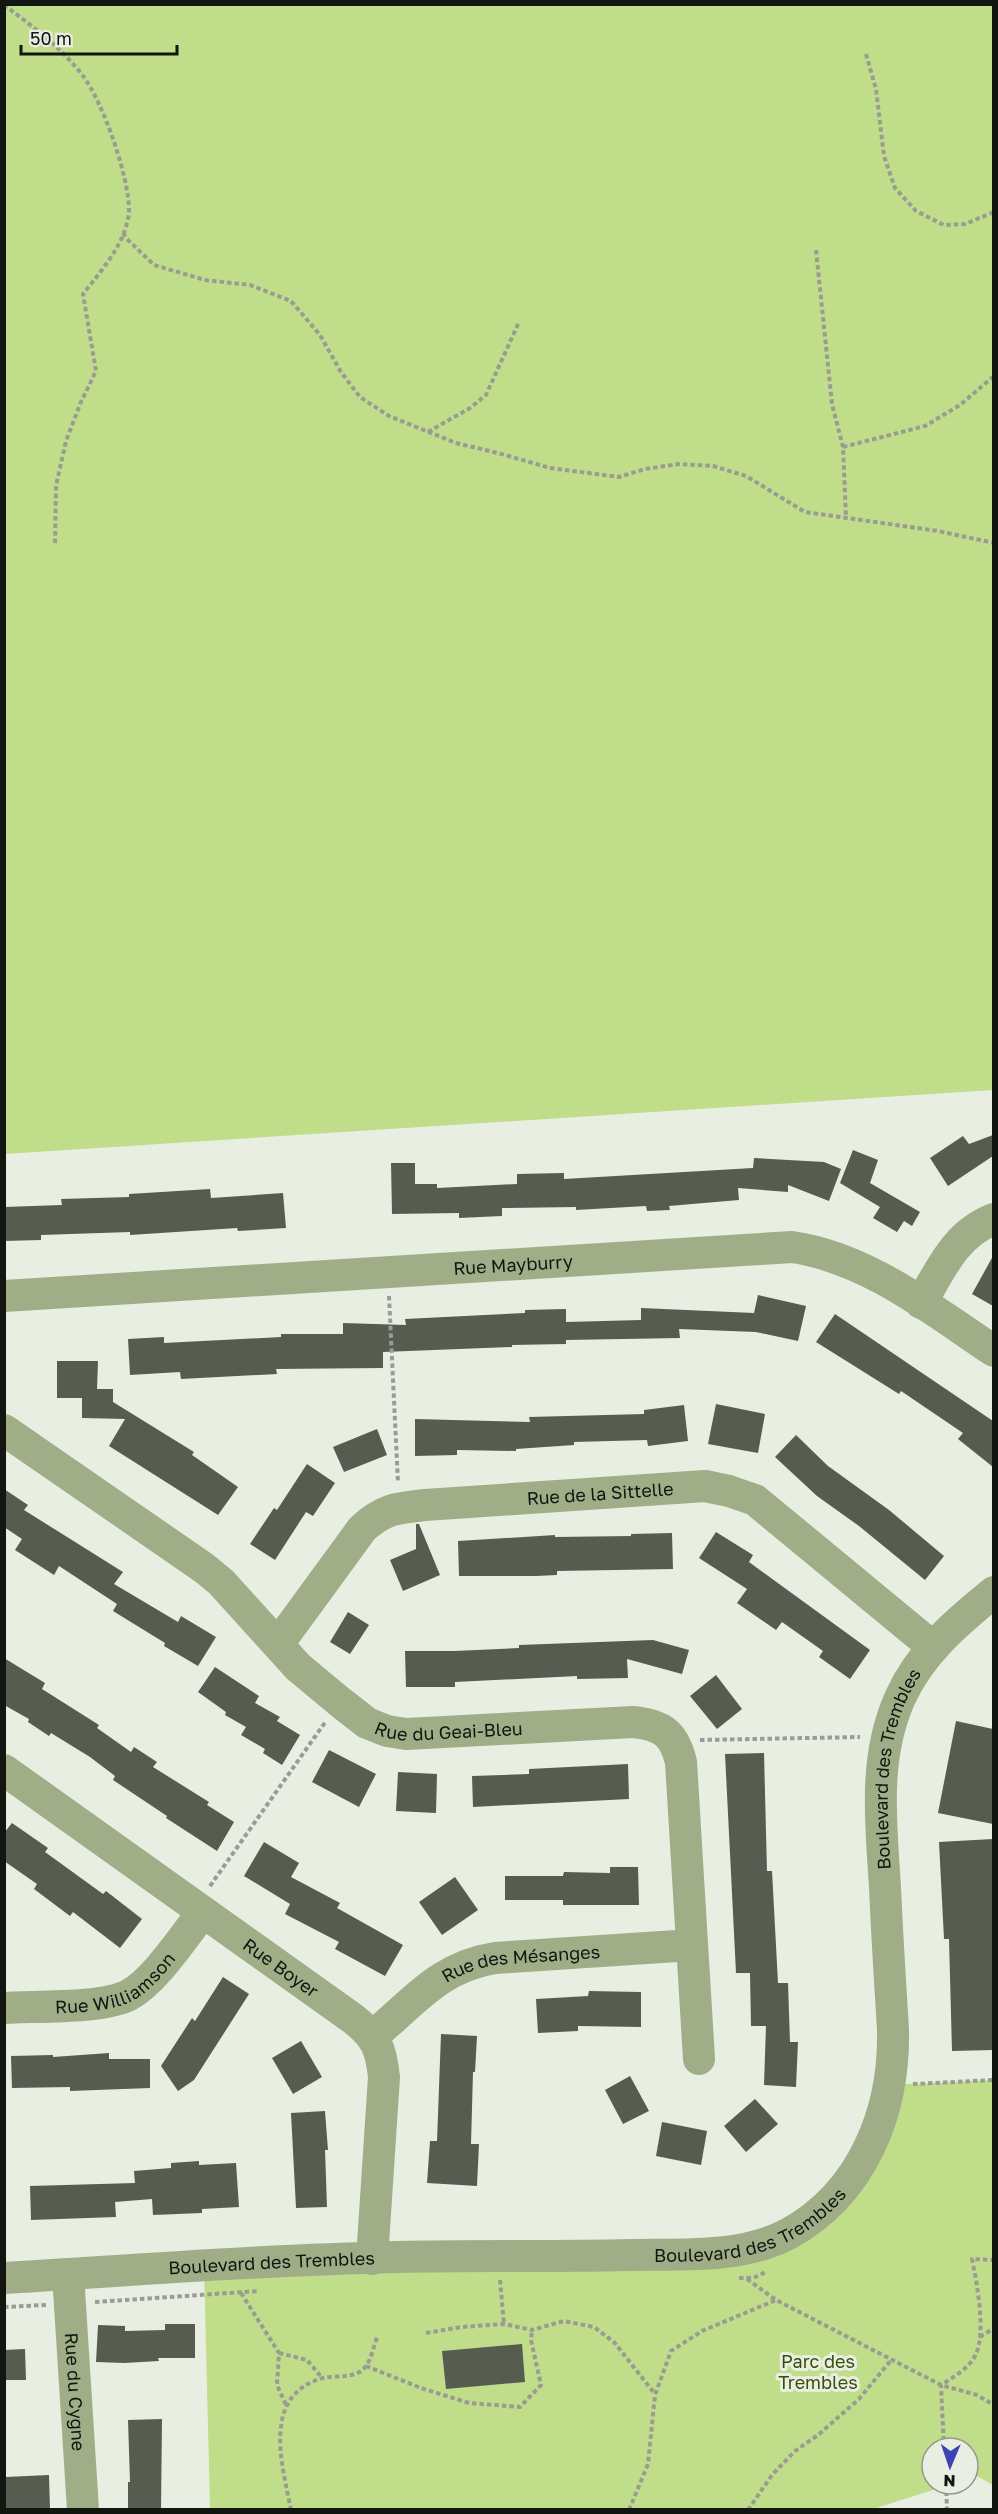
<svg xmlns="http://www.w3.org/2000/svg" width="998" height="2514" viewBox="0 0 998 2514" font-family="'Golos Text',sans-serif">
	<style>
		.green { fill: #c0dd8a }
		.building { fill: #575c51 }
		.lines { fill: none; stroke-linecap: round; stroke-linejoin: round }
		.path { stroke: #999c93; stroke-width: 4; stroke-dasharray: 4.5 3; stroke-linecap: butt }
		.minor { stroke: #9fae87; stroke-width: 32 }
		.labels { text-anchor: middle; dominant-baseline: central; stroke-width: 6; stroke-linejoin: round; paint-order: stroke }
		.street-label { font-size: 18px; fill: #131511; stroke: #e9eee2 }
		.park-label { font-size: 18px; fill: #3b4e08; stroke: #e9eee2 }
	</style>
	<rect width="100%" height="100%" fill="#e9eee2"/>
	<g class="green">
		<polygon points="5,4 993,5 993,1090 5,1154"/>
		<polygon points="993,2080 993,2485 977,2476 968,2479 968,2448 932,2448 932,2484 952,2484 873,2509 210,2509 204,2265 705,2254 809,2220 890,2085"/>
	</g>
	<g class="building">
		<polygon points="993,1135 993,1156 948,1186 930,1158 963,1136 969,1144"/>
		<polygon points="853,1150 878,1160 870,1183 920,1212 912,1226 904,1221 897,1232 873,1218 880,1207 840,1183"/>
		<polygon points="754,1158 824,1162 841,1169 829,1201 788,1185 788,1192 738,1188 739,1200 669,1206 670,1210 647,1211 646,1206 576,1210 576,1207 502,1208 502,1216 459,1218 459,1213 392,1214 391,1163 415,1163 415,1184 437,1184 437,1188 517,1184 517,1174 564,1173 564,1179 753,1168"/>
		<polygon points="210,1189 211,1198 283,1193 286,1228 238,1231 237,1228 130,1235 130,1232 41,1235 41,1240 4,1241 4,1207 62,1205 61,1199 129,1197 129,1194"/>
		<polygon points="993,1256 993,1306 972,1294"/>
		<polygon points="758,1295 806,1306 798,1341 756,1332 679,1329 680,1338 566,1340 566,1344 512,1345 512,1347 383,1352 383,1368 276,1369 277,1374 181,1379 180,1372 130,1375 128,1339 164,1337 164,1343 281,1337 281,1334 343,1334 343,1323 406,1325 405,1319 525,1313 525,1310 566,1309 566,1322 641,1320 641,1308 754,1313"/>
		<polygon points="835,1314 993,1421 993,1467 958,1439 963,1433 901,1391 899,1394 816,1342"/>
		<polygon points="57,1361 98,1361 97,1389 113,1389 113,1402 194,1452 192,1455 238,1487 218,1515 109,1446 125,1419 82,1418 82,1398 57,1398"/>
		<polygon points="716,1404 765,1414 758,1453 708,1444"/>
		<polygon points="684,1405 688,1441 648,1446 647,1440 574,1442 574,1445 516,1449 516,1451 457,1450 457,1455 415,1456 415,1419 530,1422 529,1417 644,1414 644,1410"/>
		<polygon points="377,1429 387,1455 344,1472 333,1447"/>
		<polygon points="796,1435 828,1466 889,1510 944,1556 925,1580 859,1526 817,1496 775,1457"/>
		<polygon points="307,1464 335,1483 313,1516 306,1512 275,1560 250,1544 274,1508 277,1510"/>
		<polygon points="4,1489 28,1505 24,1510 123,1572 114,1584 178,1622 181,1616 216,1637 198,1666 164,1646 165,1643 113,1611 117,1604 59,1566 54,1575 15,1550 22,1539 4,1527"/>
		<polygon points="416,1524 419,1524 440,1575 403,1591 390,1560 416,1549"/>
		<polygon points="716,1532 753,1555 749,1562 870,1650 850,1679 819,1657 823,1651 782,1622 776,1630 737,1603 747,1589 699,1558"/>
		<polygon points="672,1533 673,1569 557,1571 557,1575 536,1576 459,1576 458,1541 555,1535 555,1537 631,1536 631,1534"/>
		<polygon points="348,1612 369,1625 350,1654 330,1642"/>
		<polygon points="653,1640 689,1650 682,1674 627,1659 628,1678 577,1679 577,1676 455,1682 455,1687 406,1687 405,1651 454,1651 519,1648 519,1645"/>
		<polygon points="4,1658 45,1683 42,1689 99,1725 97,1728 131,1752 134,1747 157,1762 153,1767 209,1802 207,1805 234,1822 217,1851 166,1818 167,1816 113,1780 115,1776 90,1757 51,1733 49,1736 28,1722 29,1719 4,1705"/>
		<polygon points="215,1667 259,1696 255,1703 280,1717 277,1721 300,1735 282,1765 263,1753 265,1749 241,1735 246,1727 225,1715 226,1712 198,1692"/>
		<polygon points="716,1675 742,1709 717,1729 690,1696"/>
		<polygon points="956,1721 993,1729 993,1824 938,1813"/>
		<polygon points="329,1750 376,1774 359,1807 312,1782"/>
		<polygon points="764,1753 767,1871 772,1871 778,1983 788,1983 790,2042 798,2042 796,2087 764,2085 766,2026 751,2026 750,1973 736,1973 725,1754"/>
		<polygon points="628,1764 629,1799 473,1807 472,1776 529,1774 529,1769"/>
		<polygon points="398,1772 437,1774 436,1813 396,1811"/>
		<polygon points="12,1823 48,1848 45,1852 103,1894 106,1891 142,1919 120,1948 73,1912 70,1916 34,1889 37,1884 4,1861 4,1833"/>
		<polygon points="993,1839 993,2050 952,2051 949,1939 944,1939 939,1842"/>
		<polygon points="264,1842 299,1863 291,1877 340,1903 337,1908 403,1945 385,1976 335,1949 339,1942 285,1914 290,1904 244,1876"/>
		<polygon points="610,1867 638,1867 639,1905 563,1905 563,1900 505,1900 505,1876 563,1876 564,1872 610,1873"/>
		<polygon points="455,1877 478,1910 442,1935 419,1902"/>
		<polygon points="223,1977 249,1994 194,2080 178,2091 161,2066 192,2018 195,2021"/>
		<polygon points="589,1991 641,1992 641,2027 578,2026 578,2031 538,2033 536,1999 588,1996"/>
		<polygon points="441,2034 477,2036 475,2072 473,2072 471,2144 479,2144 477,2186 427,2183 430,2141 437,2141"/>
		<polygon points="301,2041 322,2077 293,2094 272,2058"/>
		<polygon points="109,2053 109,2059 150,2059 150,2088 70,2091 70,2087 12,2088 11,2056 53,2055 53,2057"/>
		<polygon points="630,2076 649,2111 623,2124 605,2090"/>
		<polygon points="755,2099 778,2124 746,2152 724,2126"/>
		<polygon points="325,2111 328,2150 325,2150 327,2207 296,2208 291,2113"/>
		<polygon points="662,2122 707,2131 701,2165 656,2156"/>
		<polygon points="199,2161 199,2165 236,2163 239,2207 202,2209 202,2213 153,2215 152,2199 115,2202 116,2217 31,2220 30,2186 135,2183 134,2171 171,2168 171,2163"/>
		<polygon points="165,2324 195,2324 195,2358 158,2358 159,2361 124,2363 96,2362 98,2325 125,2326 125,2331 165,2330"/>
		<polygon points="522,2344 525,2382 446,2389 442,2351"/>
		<polygon points="25,2349 26,2380 4,2380 4,2350"/>
		<polygon points="162,2419 161,2510 128,2510 128,2482 130,2482 128,2420"/>
		<polygon points="49,2475 50,2510 6,2510 5,2477"/>
	</g>
	<g class="lines">
		<g class="path">
			<path d="M4 5C32 26 62 48 83 76 103 102 129 177 129 210 129 217 126 227 124 233 115 255 98 275 83 294L96 371 81 402 66 441 56 486 55 544"/>
			<polyline points="866,54 876,89 884,156 895,188 916,211 944,225 965,224 994,212"/>
			<polyline points="123,233 127,239 154,265 205,280 250,285 291,301 320,335 341,372 360,397 389,416 456,443 498,453 550,468 619,477 645,469 679,464 713,466 746,476 805,512 938,531 994,543"/>
			<polyline points="816,250 832,404 843,447 846,517"/>
			<polyline points="428,432 470,408 486,395 519,322"/>
			<polyline points="843,447 925,426 960,405 994,376"/>
			<polyline points="389,1296 398,1483"/>
			<polyline points="700,1740 860,1737"/>
			<polyline points="210,1886 326,1721"/>
			<polyline points="913,2084 994,2080"/>
			<polyline points="739,2278 753,2278 766,2272"/>
			<polyline points="747,2279 776,2300 941,2385 977,2395 994,2405"/>
			<polyline points="500,2280 504,2324"/>
			<polyline points="241,2293 279,2353 277,2385 286,2405"/>
			<polyline points="95,2302 258,2291"/>
			<polyline points="4,2307 46,2305"/>
			<polyline points="426,2333 462,2327 504,2324 532,2330 564,2321 594,2327 614,2342 655,2394"/>
			<polyline points="980,2337 994,2328"/>
			<polyline points="279,2353 307,2360 323,2379"/>
			<polyline points="366,2366 421,2388 469,2403 520,2407 541,2385 531,2340 532,2330"/>
			<path d="M944 2448 941 2385C952 2378 970 2368 976 2354 986 2332 977 2283 972 2259L994 2260"/>
			<polyline points="946,2484 947,2510"/>
			<path d="M291 2510C282 2464 261 2395 323 2378 338 2375 357 2379 366 2366 372 2358 374 2344 378 2335"/>
			<polyline points="629,2510 648,2464 655,2395 671,2351 702,2331 776,2300"/>
			<polyline points="748,2510 772,2475 795,2451 818,2435 859,2399 892,2359"/>
		</g>
		<g class="minor">
			<path id="s1" d="M4 1296 792 1247C868 1258 932 1310 994 1351"/>
			<path d="M921 1303C941 1269 955 1234 994 1219"/>
			<path id="s2" d="M4 1430 204 1568 221 1582 298 1667 340 1702 367 1723 387 1731 406 1734 633 1722C662 1725 674 1733 681 1762L699 2059"/>
			<path id="s3" d="M278 1644 362 1529C383 1509 397 1508 425 1505L705 1486 729 1491 755 1500 933 1647"/>
			<path id="s4" d="M4 1770 352 2018C376 2036 381 2048 384 2077L372 2259"/>
			<path id="s5" d="M4 2008C36 2006 102 2009 129 1995 155 1981 184 1936 203 1912"/>
			<path id="s6" d="M373 2036C415 2001 439 1967 495 1958L692 1945"/>
			<path id="s7" d="M68 2274 83 2510"/>
			<path id="s8" d="M4 2278C135 2270 266 2260 397 2257 475 2255 552 2257 630 2255 682 2254 740 2259 788 2234 863 2193 895 2111 893 2029 890 1982 887 1934 885 1887 881 1823 873 1758 900 1698 920 1653 957 1622 994 1592"/>
		</g>
	</g>
	<g class="labels">
		<g class="street-label">
			<text stroke="none"><textPath href="#s1" startOffset="510">Rue Mayburry</textPath></text>
			<text stroke="none"><textPath href="#s3" startOffset="387">Rue de la Sittelle</textPath></text>
			<text stroke="none"><textPath href="#s2" startOffset="552">Rue du Geai-Bleu</textPath></text>
			<text stroke="none"><textPath href="#s8" startOffset="1293">Boulevard des Trembles</textPath></text>
			<text stroke="none"><textPath href="#s6" startOffset="172">Rue des Mésanges</textPath></text>
			<text stroke="none"><textPath href="#s4" startOffset="340">Rue Boyer</textPath></text>
			<text stroke="none"><textPath href="#s5" startOffset="118">Rue Williamson</textPath></text>
			<text stroke="none"><textPath href="#s8" startOffset="754">Boulevard des Trembles</textPath></text>
			<text stroke="none"><textPath href="#s8" startOffset="268">Boulevard des Trembles</textPath></text>
			<text stroke="none"><textPath href="#s7" startOffset="118">Rue du Cygne</textPath></text>
		</g>
		<g class="park-label">
			<text x="818" y="2361">Parc des<tspan x="818" dy="21">Trembles</tspan></text>
		</g>
	</g>
	<rect width="998" height="2514" fill="none" stroke="#131511" stroke-width="12"/>
	<g transform="translate(950 2466) rotate(182)"><circle r="28" fill="#e9eee2" stroke="#93978e" stroke-width="1.5"/>
	<path d="M0-4.5L10 22L0 15L-10 22Z" fill="#3d42b6"/>
	<text y="-9" font-size="16" font-weight="bold" text-anchor="middle" fill="#131511">N</text>
	</g>
	<path d="M21 45v9h156v-9" fill="none" stroke="#131511" stroke-width="3"/>
	<text x="30" y="45" font-size="18" fill="#131511" stroke="#e9eee2" stroke-width="4.5" paint-order="stroke">50 m</text>
</svg>
